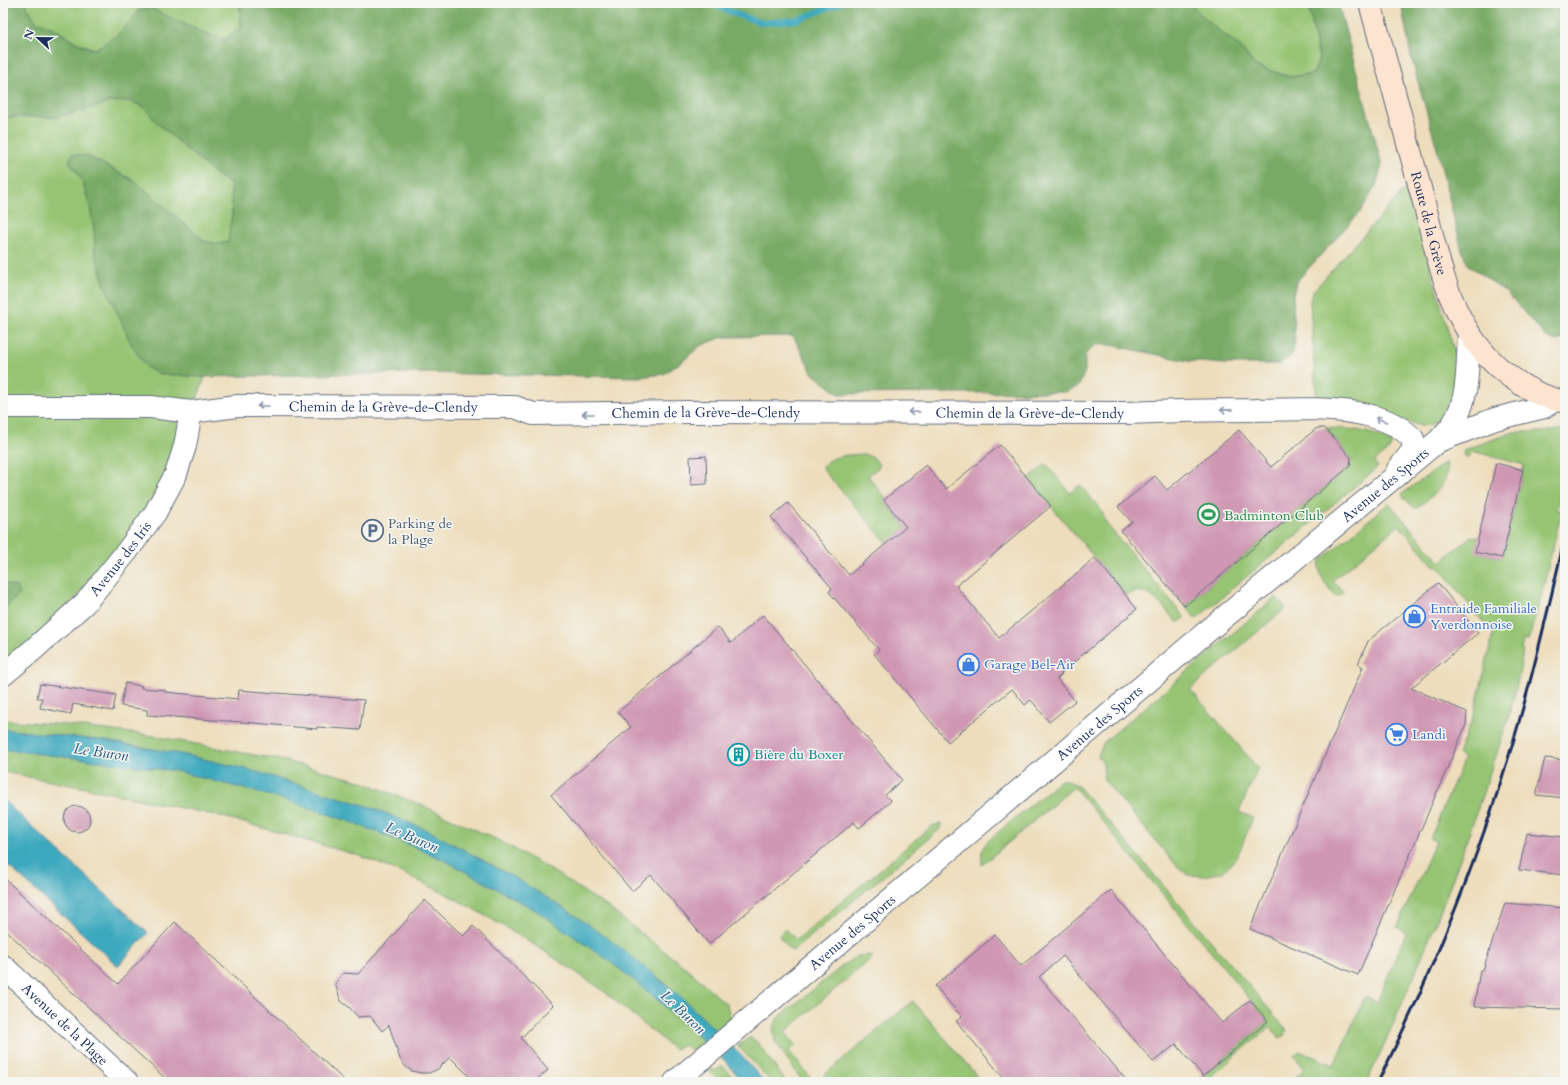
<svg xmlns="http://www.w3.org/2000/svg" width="1568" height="1085" viewBox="0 0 1568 1085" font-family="Cardo,serif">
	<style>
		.green { fill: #96c473; stroke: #587a68 }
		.forest { fill: #78aa65; stroke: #4a6c62 }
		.water { fill: #3ea9be; stroke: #2c6c8e }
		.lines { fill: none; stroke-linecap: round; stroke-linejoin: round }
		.stream { stroke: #3ea9be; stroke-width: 6 }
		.building { fill: #cf97b3 }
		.minor-casing { stroke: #646c7f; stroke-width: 24 }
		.tertiary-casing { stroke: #646c7f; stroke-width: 24 }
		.secondary-casing { stroke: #646c7f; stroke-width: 24 }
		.minor { stroke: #fff; stroke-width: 22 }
		.tertiary { stroke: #fff; stroke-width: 22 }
		.secondary { stroke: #fde4d1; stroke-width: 22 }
		.rail { stroke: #1b2f5e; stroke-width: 3 }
		.oneway { stroke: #8d97ae }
		.labels { text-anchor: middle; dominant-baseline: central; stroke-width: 3; stroke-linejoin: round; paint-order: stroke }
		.street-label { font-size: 14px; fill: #1b2f5e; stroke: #f6f6f2 }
		.leisure-label { font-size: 14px; fill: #27864d; stroke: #f6f6f2; text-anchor: start }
		.service-label { font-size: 14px; fill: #4e5e75; stroke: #f6f6f2; text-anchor: start }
		.shop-label { font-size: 14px; fill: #366cbe; stroke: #f6f6f2; text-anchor: start }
		.culture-label { font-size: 14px; fill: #0d838f; stroke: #f6f6f2; text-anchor: start }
		.water-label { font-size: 15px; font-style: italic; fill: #275a80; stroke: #f6f6f2 }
	</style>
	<rect width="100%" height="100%" fill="#f6f6f2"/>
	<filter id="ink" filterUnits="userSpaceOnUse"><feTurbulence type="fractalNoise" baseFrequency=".025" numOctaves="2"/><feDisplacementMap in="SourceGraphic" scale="8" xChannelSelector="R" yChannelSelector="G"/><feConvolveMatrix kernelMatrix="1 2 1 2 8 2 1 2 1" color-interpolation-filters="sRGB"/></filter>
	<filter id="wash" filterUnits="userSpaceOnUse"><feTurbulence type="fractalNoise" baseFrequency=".012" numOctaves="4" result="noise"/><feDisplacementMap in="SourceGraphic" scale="16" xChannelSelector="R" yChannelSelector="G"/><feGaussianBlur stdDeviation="0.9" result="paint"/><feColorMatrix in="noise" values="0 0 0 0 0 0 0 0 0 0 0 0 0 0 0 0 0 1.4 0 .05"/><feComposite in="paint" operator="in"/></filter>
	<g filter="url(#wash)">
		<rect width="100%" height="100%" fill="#edddbb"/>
		<g class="green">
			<path d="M25 3H240L241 28 224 40 139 10C124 31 118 36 95 49L77 43 54 28 36 22Z"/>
			<polygon points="1189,3 1308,3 1319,59 1313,74 1290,77 1256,66 1239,46 1212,25"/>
			<polygon points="129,101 144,107 157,123 213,172 231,185 232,213 228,242 218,244 204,241 136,182 88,156 69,161 82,180 90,206 94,229 160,374 205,377 155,513 3,675 3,119 11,117 58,117 111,102"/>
			<polygon points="1407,187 1455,354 1456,365 1455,386 1449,404 1438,420 1430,425 1421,426 1396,418 1322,403 1316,395 1310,301 1313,291"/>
			<path d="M1325 428C1347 428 1370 430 1390 441L1391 445 1389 450 1374 462 1378 467 1196 619 1185 606 1350 466 1351 458Z"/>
			<path d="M1565 429V477L1557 510H1562L1540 601 1528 641 1523 640 1521 650 1523 651C1517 698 1500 745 1484 790 1451 890 1411 987 1367 1082H1290L1305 1069 1294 1056 1299 1051 1334 1065 1365 997 1377 1002 1406 933 1397 927 1436 841 1430 839 1464 759 1458 754 1474 714 1493 634 1437 565 1434 566 1399 525 1333 580 1343 592 1339 596 1334 595C1327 585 1315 573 1321 560L1389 503 1440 562 1471 536 1479 537 1476 552 1502 558 1524 465 1472 451 1469 458 1463 455 1464 450 1514 432H1540Z"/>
			<path d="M865 454 874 458 880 466 868 476 886 498 884 501 955 587 887 543 825 472 823 467C831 454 852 455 865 454Z"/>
			<path d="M1446 462C1452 484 1430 497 1416 509L1403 497 1402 494Z"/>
			<path d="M1046 464 1070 493 1080 485 1102 511 1105 522 1185 618 1177 623C1165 610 1146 580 1127 596L1028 479Z"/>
			<polygon points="1276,597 1286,608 1190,689 1258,768 1239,812 1253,818 1237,857 1223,872 1203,876 1188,875 1175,864 1104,780 1103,763 1098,756 1104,742"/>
			<polygon points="3,720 67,725 154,736 286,761 360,781 424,806 500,841 548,868 606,906 690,971 727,1005 731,1019 716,1031 664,982 517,879 429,831 370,807 250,770 181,754 105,741 3,729"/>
			<polygon points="3,749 176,771 283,799 346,820 413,846 448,862 534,909 604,957 650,993 704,1042 692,1052 685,1045 674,1049 601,989 544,951 500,924 452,897 402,873 360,856 224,817 86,788 3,772"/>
			<path d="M1061 780H1067L1079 787 1287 1030 1284 1036 1279 1038 1270 1027 1211 1076 1216 1082H1196L1268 1021 1074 787 982 865C981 851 981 849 990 839Z"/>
			<polygon points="938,824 941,824 940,829 794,950 792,951 779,936 784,930 787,930 796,940 932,826"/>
			<polygon points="868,955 873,957 785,1032 795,1045 789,1051 814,1082 803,1082 775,1041 773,1029 778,1018 845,964 857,956"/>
			<polygon points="913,1001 982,1082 816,1082 910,1003"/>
			<polygon points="750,1037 757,1042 786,1082 771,1082 738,1046"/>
			<polygon points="723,1066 737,1082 713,1082 716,1078 709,1072 712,1069 715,1071"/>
		</g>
		<g class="forest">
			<path d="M13 3H25L36 22C53 24 63 37 77 43 83 46 89 48 95 49 117 37 124 30 139 10L153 9 197 30 224 40 241 28 240 3H1189L1212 25 1239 46 1256 66 1290 77 1313 74 1319 59 1308 3H1338L1382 165 1376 186 1361 211 1296 282 1293 295 1295 344 1290 357 1279 364H1225L1188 361 1111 345H1095L1085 355V371L1079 386 1066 392 839 394 813 374 793 336 723 337 700 346 684 360 664 374 638 377 410 373 205 377 160 374 147 368 132 346 104 283 95 253 94 229 90 206 82 180 69 161 72 154 88 156 136 182 204 241 218 244 228 242 232 213 231 185 213 172 157 123 144 107 129 101 111 102 58 117H11L3 119V6Z"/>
			<polygon points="1401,3 1565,3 1565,337 1557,341 1546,337 1506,292 1468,265 1462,251 1436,145 1411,57"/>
			<polygon points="3,583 17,587 20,594 4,609 3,613"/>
		</g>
		<g class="water">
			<polygon points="3,729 105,741 181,754 250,770 370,807 429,831 517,879 573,914 617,945 681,997 736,1050 765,1082 743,1082 725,1061 689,1027 650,993 604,957 534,909 448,862 413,846 346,820 283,799 176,771 3,749"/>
			<polygon points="3,800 148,933 118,966 3,861"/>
		</g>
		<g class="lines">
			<polyline class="stream" points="710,3 738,15 763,23 797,20 841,3"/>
		</g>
		<g id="blocks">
			<g class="building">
				<polygon points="1317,428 1325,428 1351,458 1350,466 1185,606 1121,531 1132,522 1118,507 1155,476 1167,490 1239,430 1271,467"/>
				<polygon points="1000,445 1051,506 956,586 999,638 1095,558 1137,609 1061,673 1062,674 1057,679 1075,701 1049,722 1031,700 1025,705 1012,689 948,742 874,654 879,650 829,592 832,588 771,517 788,503 849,575 906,527 884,500 926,465 946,489"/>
				<polygon points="706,456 707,484 691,485 690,457"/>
				<polygon points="1496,463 1523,470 1502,558 1475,552"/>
				<polygon points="1438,583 1478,633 1411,688 1467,712 1466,725 1358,975 1250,929 1363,667 1358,664 1368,641"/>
				<polygon points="763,615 902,780 885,795 891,801 859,828 854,822 709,944 651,875 632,891 551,795 631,727 618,712 718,627 731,643"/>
				<polygon points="125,683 142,686 141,688 165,690 165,692 238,699 239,690 364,700 360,730 317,727 317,729 254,723 147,715 147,710 121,706"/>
				<polygon points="40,684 116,695 113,711 73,704 71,714 40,708 42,698 37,698"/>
				<polygon points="1545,758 1565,760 1565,798 1536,795"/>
				<circle cx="77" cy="819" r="13"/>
				<polygon points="1527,833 1565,837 1565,875 1519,870"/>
				<polygon points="3,877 118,984 175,922 346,1082 169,1082 3,928"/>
				<polygon points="1111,890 1222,1023 1250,1000 1268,1021 1203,1076 1176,1044 1153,1062 1063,956 1039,977 1128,1082 1007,1082 956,1021 962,1017 935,986 995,935 1021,966"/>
				<polygon points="425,900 463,936 473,926 553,1005 521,1038 548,1070 534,1082 475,1082 450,1057 438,1069 429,1073 421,1073 412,1071 405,1066 400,1059 389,1025 382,1031 370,1016 358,1017 349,1007 341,1001 335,984 343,973 358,974"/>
				<polygon points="1505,903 1565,908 1565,1009 1474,1007 1480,970 1483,970"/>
			</g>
		</g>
	</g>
	<g filter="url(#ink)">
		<use href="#blocks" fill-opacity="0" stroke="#646c7f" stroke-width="1"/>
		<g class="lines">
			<defs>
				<g id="minor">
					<path id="s1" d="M3 407H151L191 412 237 406 515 407 533 414 688 412 1128 413C1170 411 1213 410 1256 410 1291 409 1337 407 1371 416 1387 420 1402 427 1413 439V450L1397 471"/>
					<path id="s2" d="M3 675 34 649 85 603 128 550 155 513 176 474 185 446 191 412"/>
					<path id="s3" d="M3 966 127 1082"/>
				</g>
				<g id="tertiary">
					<polyline points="1441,440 1495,419 1544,407 1555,400"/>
					<path id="s4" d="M675 1082 1204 634 1438 441C1443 436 1448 430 1452 425 1470 400 1467 363 1469 334"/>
				</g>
				<g id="secondary">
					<path id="s5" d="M1370 3C1388 68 1405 134 1423 199 1435 244 1443 293 1469 333 1490 366 1526 394 1565 402"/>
				</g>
			</defs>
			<use href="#minor" class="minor-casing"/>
			<use href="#tertiary" class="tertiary-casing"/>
			<use href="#secondary" class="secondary-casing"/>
			<use href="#minor" class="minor"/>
			<use href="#tertiary" class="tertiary"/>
			<use href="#secondary" class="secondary"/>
			<path class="rail" d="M1378 1082C1433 972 1479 857 1514 739 1534 673 1549 605 1565 537"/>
		</g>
		<defs><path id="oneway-shaft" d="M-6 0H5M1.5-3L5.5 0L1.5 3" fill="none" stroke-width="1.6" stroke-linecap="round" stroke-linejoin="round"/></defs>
		<g class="oneway">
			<use href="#oneway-shaft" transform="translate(263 406) rotate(180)"/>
			<use href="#oneway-shaft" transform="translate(1226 410) rotate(179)"/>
			<use href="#oneway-shaft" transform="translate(914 412) rotate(-180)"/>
			<use href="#oneway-shaft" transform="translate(588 414) rotate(180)"/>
			<use href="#oneway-shaft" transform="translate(1381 420) rotate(-160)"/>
		</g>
	</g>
	<defs>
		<symbol id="stadium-ring" viewBox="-11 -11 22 22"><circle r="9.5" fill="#f6f6f2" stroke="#2e9e5b" stroke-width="1.5"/><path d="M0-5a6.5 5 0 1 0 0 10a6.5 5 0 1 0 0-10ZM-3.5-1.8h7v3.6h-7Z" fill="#2e9e5b"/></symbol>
		<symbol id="parking-ring" viewBox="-11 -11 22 22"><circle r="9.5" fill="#f6f6f2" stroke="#5c6f8a" stroke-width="1.5"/><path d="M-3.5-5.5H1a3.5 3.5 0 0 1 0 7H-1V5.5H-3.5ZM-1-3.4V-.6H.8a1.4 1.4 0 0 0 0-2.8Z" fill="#5c6f8a"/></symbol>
		<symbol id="shop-ring" viewBox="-11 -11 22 22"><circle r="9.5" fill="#f6f6f2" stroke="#3f7fe0" stroke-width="1.5"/><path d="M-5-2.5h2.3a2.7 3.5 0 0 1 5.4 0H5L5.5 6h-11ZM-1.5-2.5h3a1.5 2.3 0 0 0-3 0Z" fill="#3f7fe0"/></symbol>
		<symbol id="supermarket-ring" viewBox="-11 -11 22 22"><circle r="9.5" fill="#f6f6f2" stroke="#3f7fe0" stroke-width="1.5"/><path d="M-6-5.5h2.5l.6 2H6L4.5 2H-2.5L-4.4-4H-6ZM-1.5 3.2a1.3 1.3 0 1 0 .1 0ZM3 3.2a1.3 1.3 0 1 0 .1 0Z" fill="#3f7fe0"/></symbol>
		<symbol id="building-ring" viewBox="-11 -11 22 22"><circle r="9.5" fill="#f6f6f2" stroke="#0f9aa8" stroke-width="1.5"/><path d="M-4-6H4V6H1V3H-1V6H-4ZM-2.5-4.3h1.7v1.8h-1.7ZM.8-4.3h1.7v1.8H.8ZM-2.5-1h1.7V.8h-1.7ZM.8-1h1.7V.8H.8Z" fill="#0f9aa8"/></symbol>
	</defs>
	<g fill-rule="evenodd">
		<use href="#stadium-ring" x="1196" y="502" width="25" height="25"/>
		<use href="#parking-ring" x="360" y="518" width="25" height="25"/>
		<use href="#shop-ring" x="1402" y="604" width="25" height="25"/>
		<use href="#shop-ring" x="956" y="652" width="25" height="25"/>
		<use href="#supermarket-ring" x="1384" y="722" width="25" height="25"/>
		<use href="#building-ring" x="726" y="742" width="25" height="25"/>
	</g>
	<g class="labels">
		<g class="street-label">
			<text stroke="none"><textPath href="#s5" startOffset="228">Route de la Grève</textPath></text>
			<text stroke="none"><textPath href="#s1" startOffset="381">Chemin de la Grève-de-Clendy</textPath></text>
			<text stroke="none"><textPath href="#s1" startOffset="1029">Chemin de la Grève-de-Clendy</textPath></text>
			<text stroke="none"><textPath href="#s1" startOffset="705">Chemin de la Grève-de-Clendy</textPath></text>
			<text stroke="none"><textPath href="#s4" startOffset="928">Avenue des Sports</textPath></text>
			<text stroke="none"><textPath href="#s2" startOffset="166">Avenue des Iris</textPath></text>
			<text stroke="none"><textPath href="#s4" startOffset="556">Avenue des Sports</textPath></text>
			<text stroke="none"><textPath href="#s4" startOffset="232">Avenue des Sports</textPath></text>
			<text stroke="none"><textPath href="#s3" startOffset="85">Avenue de la Plage</textPath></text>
		</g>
		<g class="leisure-label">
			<text x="1224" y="515">Badminton Club</text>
		</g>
		<g class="service-label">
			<text x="388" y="523">Parking de<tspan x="388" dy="16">la Plage</tspan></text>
		</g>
		<g class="shop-label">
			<text x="1430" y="608">Entraide Familiale<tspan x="1430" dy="16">Yverdonnoise</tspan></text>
			<text x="984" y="664">Garage Bel-Air</text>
			<text x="1412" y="734">Landi</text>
		</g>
		<g class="culture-label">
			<text x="754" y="754">Bière du Boxer</text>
		</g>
		<g class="water-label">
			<text transform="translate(101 752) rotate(8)">Le Buron</text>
			<text transform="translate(412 837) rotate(23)">Le Buron</text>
			<text transform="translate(683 1012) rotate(44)">Le Buron</text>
		</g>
	</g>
	<rect width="1568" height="1085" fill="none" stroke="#f6f6f2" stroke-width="16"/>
	<g transform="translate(38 38) rotate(292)" stroke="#f6f6f2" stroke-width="3" paint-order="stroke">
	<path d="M0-3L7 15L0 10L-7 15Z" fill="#1b2f5e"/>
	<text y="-6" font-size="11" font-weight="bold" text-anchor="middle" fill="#1b2f5e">N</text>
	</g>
</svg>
